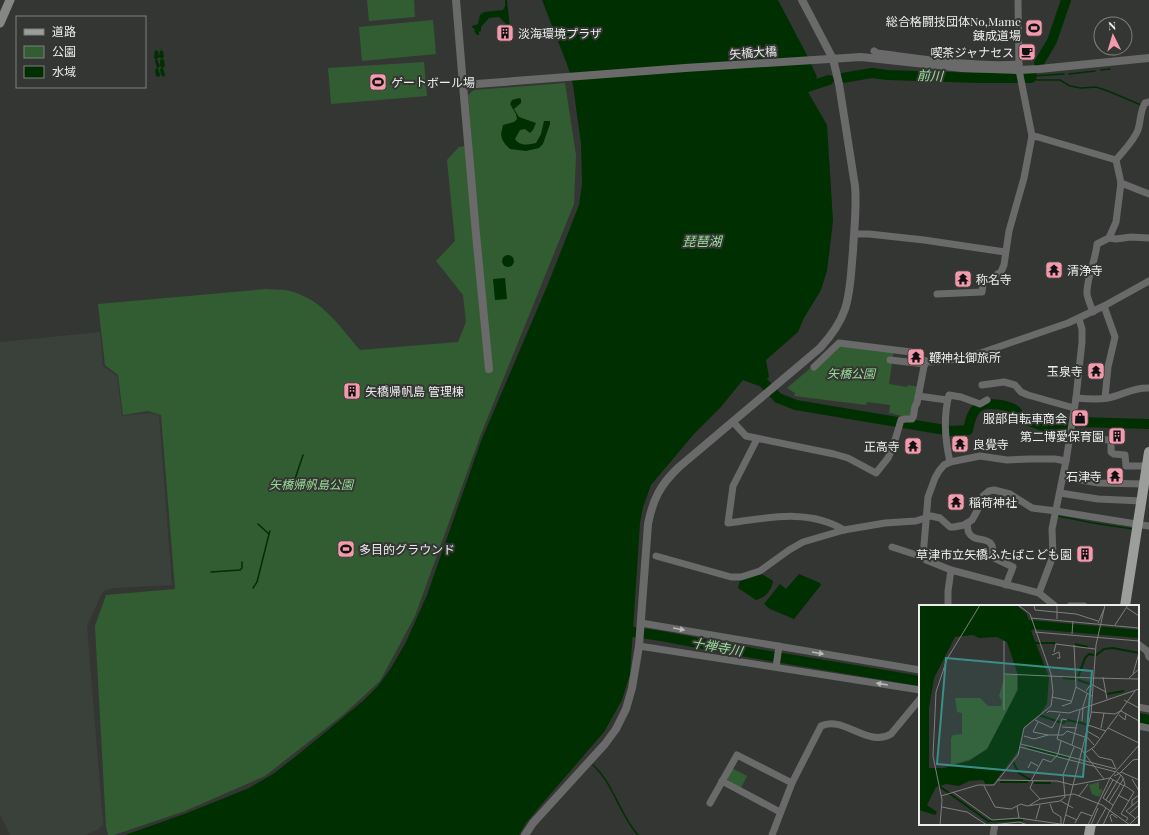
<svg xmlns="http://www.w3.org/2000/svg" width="1149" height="835" viewBox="0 0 1149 835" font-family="'Playfair Display','Noto Sans JP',serif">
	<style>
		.built { fill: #3a413a }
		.green { fill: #325d32 }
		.water { fill: #002f02 }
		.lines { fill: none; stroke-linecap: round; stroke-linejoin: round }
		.stream { stroke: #002f02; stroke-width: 1.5 }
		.river { stroke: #002f02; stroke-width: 10 }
		.minor { stroke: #696a69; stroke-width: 7 }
		.tertiary { stroke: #696a69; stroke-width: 8 }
		.secondary { stroke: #858785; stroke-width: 9 }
		.primary { stroke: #9b9e9b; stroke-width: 10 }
		.oneway { fill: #b8b9b8 }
		.labels { text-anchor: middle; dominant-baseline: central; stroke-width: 4; stroke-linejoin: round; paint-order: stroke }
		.poi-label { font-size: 12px; fill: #ecedec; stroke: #343634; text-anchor: start }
		.street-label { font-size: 12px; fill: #ecedec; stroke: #343634 }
		.park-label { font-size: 12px; font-style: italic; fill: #98dd97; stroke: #343634 }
		.water-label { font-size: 13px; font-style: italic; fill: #9be09a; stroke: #343634 }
		.inset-river { fill: none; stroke: #002f02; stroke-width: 2 }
		.inset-road { fill: none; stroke: #7e7f7e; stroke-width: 1 }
		.view { fill: #3b8e87; fill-opacity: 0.15; stroke: #3b8e87; stroke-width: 2 }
		.inset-edge { fill: none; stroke: #ecedec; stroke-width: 2 }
	</style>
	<rect width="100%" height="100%" fill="#343634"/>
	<polygon class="built" points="100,332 103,366 117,376 122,416 148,413 159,415 172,585 114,588 106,590 102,593 87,626 103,824 98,830 84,835 10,835 0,814 0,342"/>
	<g class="green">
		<polygon points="367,0 414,0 415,17 369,21"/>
		<polygon points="433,20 436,54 362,61 359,27"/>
		<polygon points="424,62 427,96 331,104 328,68"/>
		<path d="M565 83 576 155 574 204 481 434 415 616 380 681 343 715 265 776 185 811 114 835H108L106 826 95 626 106 595 175 589 161 415 148 411 123 415 118 375 105 365 98 304 266 289C273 290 283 289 290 291 322 299 340 327 360 350L458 342 466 322 463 295 436 261 455 241 447 160 459 147 472 145 468 95 474 90Z"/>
		<polygon points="838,342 894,349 889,384 907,387 908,385 919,387 912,415 906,417 890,413 889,417 890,405 867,402 866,405 794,396 795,393 787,388 826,355"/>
		<polygon points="732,768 747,776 741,788 728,780 728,775"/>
	</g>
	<g class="water">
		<polygon points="505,0 507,0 510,28 499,17 489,18 481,27 481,31 479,32 479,35 477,35 475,33 474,28 472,28 472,26 478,24 480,15 484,12 503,10 505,6"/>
		<polygon points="542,0 778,0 809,59 817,77 808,92 827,125 833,221 827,271 821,290 804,318 798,332 766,360 769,377 759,386 743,380 720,408 694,434 651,485 643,507 640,523 630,674 622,700 604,732 547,798 526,823 519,835 125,835 187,813 249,788 273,774 300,753 363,701 378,686 391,668 406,642 427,595 481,441 548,284 579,205 582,184 581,144 573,85 568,67"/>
		<polygon points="155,50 158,51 159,57 157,59 160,66 158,68 160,75 159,77 156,76 155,70 157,68 155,61 156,59 154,58"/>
		<polygon points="160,50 163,51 164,57 162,58 164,60 165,66 163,68 165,75 164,77 161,75 160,69 162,68 160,66 160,60 162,59 159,57"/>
		<path d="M519 98 521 99V103L514 109 519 117 536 123 533 130 530 133 525 129 520 130 515 139C519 146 528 145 536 143L541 134 544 121H550V124L543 144 539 148 526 151 510 149 505 144 502 139 501 134 503 125 514 122 517 119 516 114 510 104 512 100Z"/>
		<circle cx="508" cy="261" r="6"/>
		<polygon points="505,278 507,299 495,300 493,279"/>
		<path d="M762 574 773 581C772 590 765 598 756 600L738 588 740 580Z"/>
		<polygon points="799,574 820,583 821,585 794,619 770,609 764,604 780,584 786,589"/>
	</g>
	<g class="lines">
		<g class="stream">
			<polyline points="1101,70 1110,69"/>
			<polyline points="1069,74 1095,71"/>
			<polyline points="1032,76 1064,74"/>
			<polyline points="1031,78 1037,80 1060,80 1070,86 1081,88 1096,87 1108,91 1141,105"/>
			<polyline points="294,482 303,455"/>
			<polyline points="1058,516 1093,523 1133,529"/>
			<polyline points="258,524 269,534 270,531"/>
			<polyline points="211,572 240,570 242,568 242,562"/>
			<polyline points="253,588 257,582 269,534"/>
			<path d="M593 765C614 784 619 814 638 835"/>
		</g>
		<g class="river">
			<polyline points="1039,63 1052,41 1066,0"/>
			<polyline points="842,78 872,73 887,75 979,78 1017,78"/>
			<polyline points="1024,78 1031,78 1032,75"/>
			<polyline points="798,90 829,80"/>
			<path d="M763 382 778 398 796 405 951 431 968 430C970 422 971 413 978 407 986 401 1008 405 1015 410 1018 412 1019 415 1020 418L1043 426H1057L1079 422 1149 424"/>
			<polyline points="620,630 661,636 752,653 920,681"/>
			<polyline points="1138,718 1149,720"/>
		</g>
		<g class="minor">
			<path d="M874 51 877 53C924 59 972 67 1019 64"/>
			<path d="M1032 136 1038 137 1116 160 1121 183 1116 222 1109 238 1097 244C1096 259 1086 280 1087 294 1088 300 1091 306 1093 312"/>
			<path d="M1116 160C1124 150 1133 142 1138 130 1141 120 1140 111 1145 103L1149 102"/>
			<polyline points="1121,183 1149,194"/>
			<polyline points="854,234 869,234 924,240 1005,252"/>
			<polyline points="1109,238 1116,239 1131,237 1149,238"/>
			<polyline points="937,294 982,292 983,284 985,281 1001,272 1004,265 1009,231 1024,178 1032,136 1019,70 1018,0"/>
			<polyline points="1104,306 1115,337 1108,367 1105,398"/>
			<polyline points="890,360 925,364"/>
			<polyline points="814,367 839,343 911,352 925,361 931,362 966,358 1068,323 1104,306 1149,281"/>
			<polyline points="982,385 1004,382 1015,385 1021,392 1028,395 1074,408"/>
			<polyline points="918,396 947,400"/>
			<path d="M1076 398C1087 399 1098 400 1108 398 1123 395 1134 387 1149 388"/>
			<path d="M733 422 746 436 834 454 848 458 876 473 888 458 893 447 901 420 905 419H912C916 414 912 409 917 403L925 361"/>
			<polyline points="1070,438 1111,440 1111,452 1114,454 1125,455 1126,466 1147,466"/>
			<path d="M757 439 733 486 728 523C766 518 809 508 844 530"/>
			<path d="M950 462C945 440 943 417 949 395L961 397 980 404 987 400"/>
			<polyline points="1063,477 1099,483 1144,484"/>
			<polyline points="1060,493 1098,499 1142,501"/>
			<path d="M967 523C968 526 967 530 969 533 975 545 997 532 992 557L1013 567 1006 585"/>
			<polyline points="892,547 923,557"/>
			<polyline points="656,556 731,577 741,577 760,571 789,550 803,542 844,530 885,523 916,521 931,516 940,518 950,527 954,527 964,525 972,520 977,511 983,496 989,491 994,490 1010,494 1032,508 1056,511 1149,526"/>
			<polyline points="1039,593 1053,556 1052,529 1066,461 1076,398 1082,342 1082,329 1079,319"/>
			<polyline points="948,606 948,591 951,570"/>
			<polyline points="1055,606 1039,593 951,570 926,560 923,557 928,497 935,478 939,471 944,465 950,462 980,456 1007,460 1030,459 1055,459 1066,461"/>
			<polyline points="1070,606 1084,606"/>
			<polyline points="641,623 920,670"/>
			<polyline points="1138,644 1147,651 1149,657"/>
			<polyline points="639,646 920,690"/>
			<polyline points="776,667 779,646"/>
			<polyline points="1138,707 1149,709"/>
			<polyline points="1138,726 1149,728"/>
			<polyline points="722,781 780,812"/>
			<polyline points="710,803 737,755 792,783"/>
			<path d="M772 835 792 783 821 726C843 715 868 748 891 734L920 699"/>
			<polyline points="993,835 995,824"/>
		</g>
		<g class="tertiary">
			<polyline points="456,0 463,85 685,68 861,57 962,68 1019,70 1039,69 1149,58"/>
			<polyline points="463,85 476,234 489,369"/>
			<path d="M525 835 533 823 605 744 616 729 626 709 632 688 639 646 648 524C653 499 660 485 679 467L820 348C831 336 840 324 845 309 851 291 851 270 853 251 854 229 857 208 855 186L839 84 833 59 802 0"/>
		</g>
		<polyline class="secondary" points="0,23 10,0"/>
		<g class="primary">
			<polyline points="1125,606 1149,452"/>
			<polyline points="1089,835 1091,824"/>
		</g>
	</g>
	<defs><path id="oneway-solid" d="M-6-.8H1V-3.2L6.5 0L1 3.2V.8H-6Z"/></defs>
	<g class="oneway">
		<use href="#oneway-solid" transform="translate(679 629) rotate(10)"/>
		<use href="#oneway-solid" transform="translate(818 653) rotate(10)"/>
		<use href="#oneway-solid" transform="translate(882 684) rotate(-171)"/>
	</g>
	<defs>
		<symbol id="stadium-square" viewBox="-11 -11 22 22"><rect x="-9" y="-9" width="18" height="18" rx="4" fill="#f39aac" stroke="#343634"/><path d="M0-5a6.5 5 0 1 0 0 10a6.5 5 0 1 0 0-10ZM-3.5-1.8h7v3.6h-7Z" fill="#111"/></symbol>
		<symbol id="building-square" viewBox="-11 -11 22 22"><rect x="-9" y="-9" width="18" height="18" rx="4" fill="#f39aac" stroke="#343634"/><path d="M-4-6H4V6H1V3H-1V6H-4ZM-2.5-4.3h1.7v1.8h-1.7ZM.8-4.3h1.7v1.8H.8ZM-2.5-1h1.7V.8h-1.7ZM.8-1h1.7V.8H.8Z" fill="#111"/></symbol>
		<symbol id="cafe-square" viewBox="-11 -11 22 22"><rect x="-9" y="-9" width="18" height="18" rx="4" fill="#f39aac" stroke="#343634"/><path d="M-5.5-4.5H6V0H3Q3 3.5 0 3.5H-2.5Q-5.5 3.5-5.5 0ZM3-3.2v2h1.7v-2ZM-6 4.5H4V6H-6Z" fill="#111"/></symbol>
		<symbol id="temple-square" viewBox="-11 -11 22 22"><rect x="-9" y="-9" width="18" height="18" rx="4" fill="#f39aac" stroke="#343634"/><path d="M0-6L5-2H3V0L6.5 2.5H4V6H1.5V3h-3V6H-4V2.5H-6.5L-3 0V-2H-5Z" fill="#111"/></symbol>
		<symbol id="shop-square" viewBox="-11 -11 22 22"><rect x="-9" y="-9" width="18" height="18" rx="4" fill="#f39aac" stroke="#343634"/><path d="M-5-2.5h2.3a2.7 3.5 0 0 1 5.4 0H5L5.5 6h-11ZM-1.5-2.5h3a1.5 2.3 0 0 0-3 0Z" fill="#111"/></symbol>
	</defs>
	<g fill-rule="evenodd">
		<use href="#stadium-square" x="1024" y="18" width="20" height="20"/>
		<use href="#building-square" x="495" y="23" width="20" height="20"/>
		<use href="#cafe-square" x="1017" y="42" width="20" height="20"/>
		<use href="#stadium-square" x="368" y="72" width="20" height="20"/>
		<use href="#temple-square" x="1044" y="260" width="20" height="20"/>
		<use href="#temple-square" x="953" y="269" width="20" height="20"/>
		<use href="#temple-square" x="906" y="347" width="20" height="20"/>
		<use href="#temple-square" x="1086" y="361" width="20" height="20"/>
		<use href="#building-square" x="342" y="381" width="20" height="20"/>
		<use href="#shop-square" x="1070" y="408" width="20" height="20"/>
		<use href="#building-square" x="1107" y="426" width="20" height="20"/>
		<use href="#temple-square" x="950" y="434" width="20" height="20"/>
		<use href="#temple-square" x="903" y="436" width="20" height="20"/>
		<use href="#temple-square" x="1105" y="466" width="20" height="20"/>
		<use href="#temple-square" x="946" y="492" width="20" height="20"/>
		<use href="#stadium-square" x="336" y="539" width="20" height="20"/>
		<use href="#building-square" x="1075" y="544" width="20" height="20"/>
	</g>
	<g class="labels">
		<g class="poi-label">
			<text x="1021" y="21" text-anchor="end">総合格闘技団体No,Mame<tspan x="1021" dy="14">錬成道場</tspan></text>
			<text x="518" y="33">淡海環境プラザ</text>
			<text x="1014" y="52" text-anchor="end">喫茶ジャナセス</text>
			<text x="391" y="82">ゲートボール場</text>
			<text x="1067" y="270">清浄寺</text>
			<text x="976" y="279">称名寺</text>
			<text x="929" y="357">鞭神社御旅所</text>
			<text x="1083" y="371" text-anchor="end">玉泉寺</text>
			<text x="365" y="391">矢橋帰帆島 管理棟</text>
			<text x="1067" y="418" text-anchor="end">服部自転車商会</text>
			<text x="1104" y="436" text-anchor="end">第二博愛保育園</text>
			<text x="973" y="444">良覺寺</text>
			<text x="900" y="446" text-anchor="end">正高寺</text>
			<text x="1102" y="476" text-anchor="end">石津寺</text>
			<text x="969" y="502">稲荷神社</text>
			<text x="359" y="549">多目的グラウンド</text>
			<text x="1072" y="554" text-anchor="end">草津市立矢橋ふたばこども園</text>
		</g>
		<g class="street-label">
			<text transform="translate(753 52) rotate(-4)">矢橋大橋</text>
		</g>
		<g class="park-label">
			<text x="851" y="373">矢橋公園</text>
			<text x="311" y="484">矢橋帰帆島公園</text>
		</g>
		<g class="water-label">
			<text transform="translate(930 75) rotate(2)">前川</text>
			<text x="702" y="240">琵琶湖</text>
			<text transform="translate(717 646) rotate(10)">十禅寺川</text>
		</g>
	</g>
	<g transform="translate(919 605)">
		<rect width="220" height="220" fill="#343634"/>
		<path d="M86 70H98V85L73 136 68 144 52 154 32 160V133L34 130 43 129V108L38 107 36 93H61L69 101H82L83 96 80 91ZM180 177V184L184 185 180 192 173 189 170 180Z" fill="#325d32"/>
		<path d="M0 0 98 1 107 8 110 15 220 25V33L115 24 112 26 130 72 128 99 121 109 105 122 100 145 74 179 67 180 64 175 50 176 40 181 27 179 17 182 8 200 18 207 16 210 0 205ZM54 30 60 33 78 32 88 37 99 70V85L68 144 50 156 25 163H10V103L15 73 36 32Z" fill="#002f02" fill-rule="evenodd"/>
		<path class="inset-river" d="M116 38H136M156 39 169 42M176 51 185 44 194 43 220 48M159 72 166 53 170 49 175 50M144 73 156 74M159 75 171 79M188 89 205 86M120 110 143 118 149 115 170 120M108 142 149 153M94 157 100 168 112 175M81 177H109M115 178H132M20 181 69 216 104 215"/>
		<path class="inset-road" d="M115 0 116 5 157 9 179 16M208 3 220 11M112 13 220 23M138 14V0M179 18 185 4M196 20 209 0M116 27 220 36M153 29 154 16M85 36V69L174 73M135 47 137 39 176 44M133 50 140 47 141 53H138M85 69V105M214 69 220 48M184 72 188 94M174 73 220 74M210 73 220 64M157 82 173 91M167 86 172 79 187 87M133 92 152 96M205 95 220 103M143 101 152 98 157 82 155 40M163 105 168 89M202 106 220 116M172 107 196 109 203 105M128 108 130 106 150 108 220 84M200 110 206 115 207 109M116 115 133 123 141 109M148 115 143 114 138 134 162 144 185 174M163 116 164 104M119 117 114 127 129 130M169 120 187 126M143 122 158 123M182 123 185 108M189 123 220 138M168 126 180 133M105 131 115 134 129 130H144L148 126 169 133 175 140M102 139 197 164M153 140 161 105M101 142 197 167M173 144 180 152 193 155 197 164M166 148 175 142 216 86M109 163 112 157 119 161M202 167 220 175M195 171 201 168 214 155 220 154M213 174 220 186M78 175 138 176 154 180 191 173 205 181M112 176 124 154 132 157 139 149 142 136M114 176 111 183 121 194M205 180 215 187 202 209 209 213 207 216M65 181 76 202 92 204 102 199 108 201 141 196 146 192 144 170 155 142M34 187 73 215 100 213 148 220M199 190 210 196M22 191 59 180H75L99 150 105 123 132 101 134 87 132 69 111 9 99 0M160 191 169 179M187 195 202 170M142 196 154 203M190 197 205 173M131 199 134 207 142 212V219M111 200 121 194 155 189 183 200 211 220M194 200 184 193 194 175M98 201 100 213M213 201V195L220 190M23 202 48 207 68 220M191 206 206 179 203 171 198 167M210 209 220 200M147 210 158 215M216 213 207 206 220 195M117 214 121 200M193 217 191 211 193 209 198 213M156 218 162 207 173 211M178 219 187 203M211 219 220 210M21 220 23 195 14 151 17 87 28 54 61 0M73 220 100 217 109 220M144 220 172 109 177 40 186 0M169 220 191 173 220 140M172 220 179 203M184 220 191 205"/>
		<path class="view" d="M27 53 173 66 164 172 18 159Z"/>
		<rect width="220" height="220" class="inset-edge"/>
	</g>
	<rect x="16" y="16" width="130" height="72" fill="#343634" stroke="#7e7f7e"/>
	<rect x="24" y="29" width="20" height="6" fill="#9b9e9b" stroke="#7e7f7e"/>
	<text x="52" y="36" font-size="12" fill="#ecedec">道路</text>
	<rect x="24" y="46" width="20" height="12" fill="#325d32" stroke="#7e7f7e"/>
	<text x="52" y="56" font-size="12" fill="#ecedec">公園</text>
	<rect x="24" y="66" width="20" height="12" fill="#002f02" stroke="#7e7f7e"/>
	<text x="52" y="76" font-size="12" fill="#ecedec">水域</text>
	<g transform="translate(1113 36) rotate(355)"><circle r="19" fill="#343634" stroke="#7e7f7e"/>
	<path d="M0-3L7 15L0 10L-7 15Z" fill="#f39aac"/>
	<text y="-6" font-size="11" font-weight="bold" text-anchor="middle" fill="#ecedec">N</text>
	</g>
</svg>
